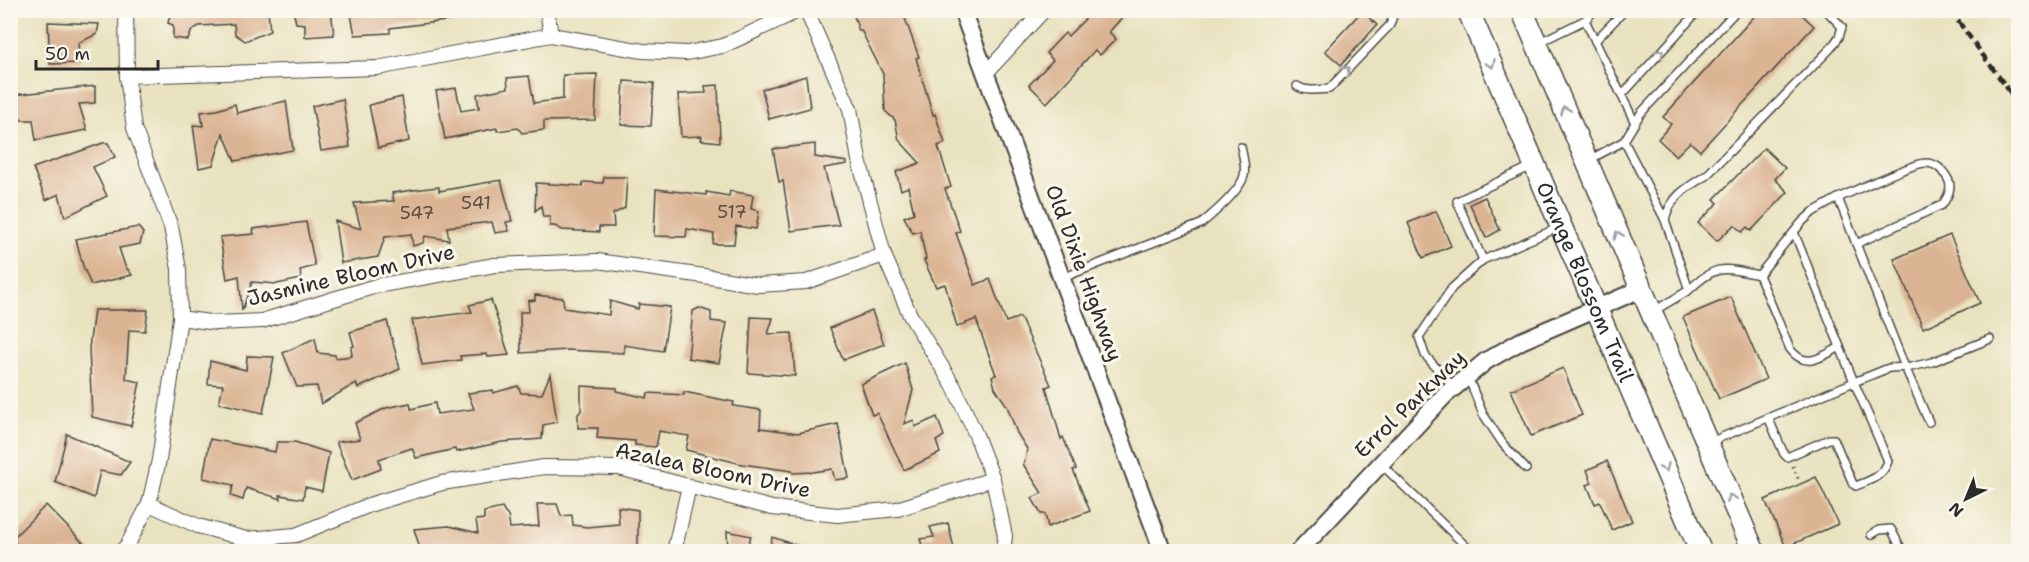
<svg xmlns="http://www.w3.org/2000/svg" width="2029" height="562" viewBox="0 0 2029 562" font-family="'Shantell Sans',sans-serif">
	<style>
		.building { fill: #dbb493 }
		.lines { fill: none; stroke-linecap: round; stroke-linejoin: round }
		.service-casing { stroke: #484641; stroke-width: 10 }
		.minor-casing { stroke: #484641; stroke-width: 16 }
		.tertiary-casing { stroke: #484641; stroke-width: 20 }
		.primary-casing { stroke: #484641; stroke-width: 24 }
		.path { stroke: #484641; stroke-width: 3; stroke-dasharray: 1.5 4.5; stroke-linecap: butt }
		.service { stroke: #fff; stroke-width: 7 }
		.minor { stroke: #fff; stroke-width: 14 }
		.tertiary { stroke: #fff; stroke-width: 16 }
		.primary { stroke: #fff; stroke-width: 21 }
		.rail { stroke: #2b2b2b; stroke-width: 4.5; stroke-dasharray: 9 4.5; stroke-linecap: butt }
		.oneway { stroke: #a0a0a0 }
		.labels { text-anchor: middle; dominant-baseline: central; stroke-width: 6; stroke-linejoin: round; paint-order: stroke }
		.number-label { font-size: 18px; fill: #574d45 }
		.street-label { font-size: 21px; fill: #2b2b2b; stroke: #fbf7ec }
	</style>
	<rect width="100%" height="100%" fill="#fbf7ec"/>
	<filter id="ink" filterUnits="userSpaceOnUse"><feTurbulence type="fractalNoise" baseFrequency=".0167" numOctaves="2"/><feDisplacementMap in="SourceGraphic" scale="12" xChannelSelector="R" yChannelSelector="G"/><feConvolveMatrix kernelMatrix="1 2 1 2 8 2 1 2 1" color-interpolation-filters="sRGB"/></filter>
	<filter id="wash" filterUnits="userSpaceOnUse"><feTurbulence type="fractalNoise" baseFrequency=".008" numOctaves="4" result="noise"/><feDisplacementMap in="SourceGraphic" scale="24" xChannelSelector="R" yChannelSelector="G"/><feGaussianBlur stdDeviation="1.35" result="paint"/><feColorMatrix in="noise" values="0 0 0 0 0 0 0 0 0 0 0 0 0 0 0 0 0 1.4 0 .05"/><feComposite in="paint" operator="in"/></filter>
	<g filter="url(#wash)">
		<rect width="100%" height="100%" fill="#e9e2bf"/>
		<g id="blocks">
			<g class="building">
				<polygon points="171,10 268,10 270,31 245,41 235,34 234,24 199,26 192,30 188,40 173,38 173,25 168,23"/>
				<polygon points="293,10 331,10 334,35 305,37 305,24 296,23"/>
				<polygon points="350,10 460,10 461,19 390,28 390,33 355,35"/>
				<polygon points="859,10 902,10 919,57 916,58 933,115 935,114 945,143 938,146 951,187 945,189 960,231 956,233 975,285 990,279 1006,322 1020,317 1051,385 1046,387 1061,439 1063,437 1076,469 1073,470 1090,511 1048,527 1045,514 1041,514 1032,498 1042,493 1023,464 1025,461 1027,449 1017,433 1007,406 995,388 992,376 996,375 976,319 957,327 945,284 936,287 924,260 926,259 920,231 913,233 904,217 914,213 908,187 901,190 896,172 920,163 899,140 895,120 885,111 883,74 861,30 859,31 853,13"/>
				<polygon points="1094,10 1129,10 1109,32 1116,39 1100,55 1095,50 1047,103 1029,85 1053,60 1046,53 1065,33 1068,36"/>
				<polygon points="1760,10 1797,10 1814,26 1700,151 1690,142 1676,156 1658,139 1671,124 1663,117"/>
				<polygon points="1362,11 1377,25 1341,65 1325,51"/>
				<polygon points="48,22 99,24 97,34 78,43 80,63 50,64"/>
				<polygon points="597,74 595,120 544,121 544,130 522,133 518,128 497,131 497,128 445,139 436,91 456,88 461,111 479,108 477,94 508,88 507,78 529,76 534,103 563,99 563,75"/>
				<polygon points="806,76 810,108 769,119 762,89"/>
				<polygon points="624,81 654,83 651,126 621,125"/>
				<polygon points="718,85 720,142 701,140 702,136 681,137 678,94 706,93 705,86"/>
				<polygon points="95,86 95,103 79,104 87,130 36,140 33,120 21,120 13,95"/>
				<polygon points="402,97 409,141 378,148 369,105"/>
				<polygon points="343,99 350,147 321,151 312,106"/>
				<polygon points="286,101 293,150 235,161 223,133 213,165 199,168 193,125 203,126 201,112 217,110 235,104 237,113"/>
				<polygon points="103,143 108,143 115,157 93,167 107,196 65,217 59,194 46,200 33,168"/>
				<polygon points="815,144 815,157 847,162 847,164 824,168 839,225 791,231 783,181 779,182 773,149"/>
				<polygon points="1764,148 1785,168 1775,179 1788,192 1751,231 1747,227 1742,232 1734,225 1717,241 1698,223 1718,203 1714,199"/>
				<polygon points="604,177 627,177 625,208 613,214 614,227 599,227 599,232 562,230 555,226 550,226 550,217 543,217 541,206 535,211 536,183 583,186 583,182 603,183"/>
				<polygon points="501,180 512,221 506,222 509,231 495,233 492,222 447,227 449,240 425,236 423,243 413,246 411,234 385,237 378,257 341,263 335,221 361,229 354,203 394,201 392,193 429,188 439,187 439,191"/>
				<polygon points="656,189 706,195 706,192 729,196 730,191 753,195 751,209 759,211 756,229 736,226 734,244 713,244 714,234 687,229 686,237 654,236"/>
				<polygon points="1485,197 1500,230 1486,238 1470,204"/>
				<polygon points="1436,211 1451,246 1423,258 1408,223"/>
				<polygon points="306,222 315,266 300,270 301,279 277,284 252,282 242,311 239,276 227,279 220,237 254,234 253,229"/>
				<polygon points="138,227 143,233 140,244 119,248 125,266 132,275 91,285 83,266 76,239"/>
				<polygon points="1950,235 1980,303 1923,328 1894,259"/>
				<polygon points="535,295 563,298 564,308 609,315 610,301 638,309 639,304 670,307 663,351 624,345 624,353 567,350 521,353 520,312 529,312 528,301 535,300"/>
				<polygon points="1731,297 1766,379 1719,399 1683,317"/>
				<polygon points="491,300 509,355 488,357 487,354 460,356 461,360 422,365 412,320 472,312 469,305"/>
				<polygon points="699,308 711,312 711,321 727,323 719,363 688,358 693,311"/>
				<polygon points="94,310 148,310 145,331 129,330 126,379 140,382 131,426 92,417 89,348"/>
				<polygon points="872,311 884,344 843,360 830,328"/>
				<polygon points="751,317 773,318 768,334 792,333 795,376 748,373"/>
				<polygon points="387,321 400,369 358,388 356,383 321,404 317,386 297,387 283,353 315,338 318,353 335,355 336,358 352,356 351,347 354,346 350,332"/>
				<polygon points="247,356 274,357 263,413 219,403 223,385 208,384 210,361 246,370"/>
				<polygon points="905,363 913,390 904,424 914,420 915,427 937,417 944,436 936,441 940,453 904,470 877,413 872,415 861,384"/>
				<polygon points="1563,368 1582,415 1531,436 1511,390"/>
				<polygon points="550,374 557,422 543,425 542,439 502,442 456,452 455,449 416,458 412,448 379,459 381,469 352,480 336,442 360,439 355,423 386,408 410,403 411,409 435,403 437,414 474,409 468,393 493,390 493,393 518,386 521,393 542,394"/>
				<polygon points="581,386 617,388 617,391 647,398 648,393 684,395 684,392 734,402 733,406 761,410 760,428 798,433 838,424 849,478 835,480 832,469 813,472 793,473 792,471 742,464 686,450 689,436 659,431 656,447 635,445 635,441 597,438 598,428 578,428 578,414 581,411"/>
				<polygon points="67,434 130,462 121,475 100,471 94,498 55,482"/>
				<polygon points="210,439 275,452 277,442 295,442 329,453 322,491 305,487 303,499 280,495 281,499 246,488 243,500 231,496 233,485 203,478"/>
				<polygon points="1607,461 1632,521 1612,530 1600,502 1595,504 1587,485 1592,483 1587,470"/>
				<polygon points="1816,477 1838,524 1786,547 1765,500"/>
				<polygon points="537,504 557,504 561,516 572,515 573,525 587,527 619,524 618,507 638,510 638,552 421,552 414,529 449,526 478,533 476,520 484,519 484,512 502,508 505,513 508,516 510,528 539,526"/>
				<polygon points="46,505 92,552 24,552 12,539"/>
				<polygon points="948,523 955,552 924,552 920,539 934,537 930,527"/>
				<polygon points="727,531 751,536 745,552 728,552"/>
				<polygon points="772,537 807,549 807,552 770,552"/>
			</g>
		</g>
	</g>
	<g filter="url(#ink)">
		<use href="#blocks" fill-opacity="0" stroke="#484641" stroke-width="1.5"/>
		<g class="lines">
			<defs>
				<g id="service">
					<polyline points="1585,20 1635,123"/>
					<polyline points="1595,41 1625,10"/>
					<polyline points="1538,43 1585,20 1595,10"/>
					<path d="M1297 86C1306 92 1318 90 1329 89L1390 25 1395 10"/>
					<polyline points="1622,95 1699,10"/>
					<polyline points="1624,141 1665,220"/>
					<polyline points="1589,160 1624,141 1641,113 1737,10"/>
					<path d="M1838 198C1852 192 1915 162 1926 163 1936 163 1943 170 1948 179 1953 188 1948 197 1942 205L1856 244"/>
					<polyline points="1794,232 1854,382 1889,368 1911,367 1932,362 1990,339"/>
					<polyline points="1483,260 1457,201 1532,166"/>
					<path d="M1759 275 1790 349C1806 370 1821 357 1840 347"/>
					<path d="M1062 278 1201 224C1213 214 1240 191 1244 176 1246 166 1243 156 1241 147"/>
					<path d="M1689 290C1717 263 1723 268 1759 275L1802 222 1813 212 1838 198 1905 367 1929 422"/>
					<path d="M1654 311 1689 290 1665 220C1670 196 1688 187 1707 175L1831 48 1839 37 1842 27 1826 10"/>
					<polyline points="1468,377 1483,414 1503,444 1526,469"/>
					<polyline points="1454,388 1425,355 1419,337 1452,288 1483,260 1560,227"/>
					<path d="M1710 442 1854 382 1888 461C1883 477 1870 480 1856 486L1853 484 1834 439H1829L1787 457 1784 454 1768 417"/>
					<polyline points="1381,464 1472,552"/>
					<polyline points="1871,535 1879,530 1891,529 1903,552"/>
				</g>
				<g id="minor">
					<polyline points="547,10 551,35"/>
					<polyline points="806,10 850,109 859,160 884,255 910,315 954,387 976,435 993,479 1005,536 1003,552"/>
					<polyline points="985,74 1044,10"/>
					<polyline points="127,76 377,68 551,35 643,51 687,53 723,46 800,10"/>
					<polyline points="180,318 217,323 262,321 376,286 495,265 597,261 704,276 758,285 806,282 884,255"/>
					<polyline points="149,504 198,526 246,539 296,535 372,504 442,483 544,467 619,468 772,508 837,515 897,509 993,479"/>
					<polyline points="121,552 128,544 149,504 159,460 180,318 179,269 171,227 134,128 127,76 126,10"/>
					<polyline points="674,552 689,486"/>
				</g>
				<g id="tertiary">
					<polyline points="962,10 1163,552"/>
					<polyline points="1298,552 1445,395 1486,361 1521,341 1641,289"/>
				</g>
				<g id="primary">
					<path id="s1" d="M1468 10 1701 552"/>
					<polyline points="1522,10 1754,552"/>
				</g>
			</defs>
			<use href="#service" class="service-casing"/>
			<use href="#minor" class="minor-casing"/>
			<use href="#tertiary" class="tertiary-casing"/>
			<use href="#primary" class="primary-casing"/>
			<polyline class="path" points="1793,466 1799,481"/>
			<use href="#service" class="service"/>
			<use href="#minor" class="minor"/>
			<use href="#tertiary" class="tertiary"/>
			<use href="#primary" class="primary"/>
			<polyline class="rail" points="1950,10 2018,103"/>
		</g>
		<defs><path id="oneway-chevron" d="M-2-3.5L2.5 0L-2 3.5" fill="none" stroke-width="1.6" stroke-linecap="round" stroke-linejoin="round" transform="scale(1.5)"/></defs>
		<g class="oneway">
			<use href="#oneway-chevron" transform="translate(1660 53) rotate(-47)"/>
			<use href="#oneway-chevron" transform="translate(1491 64) rotate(67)"/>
			<use href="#oneway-chevron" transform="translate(1346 70) rotate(-46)"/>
			<use href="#oneway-chevron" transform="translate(1565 110) rotate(-113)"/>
			<use href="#oneway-chevron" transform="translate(1618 235) rotate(-113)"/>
			<use href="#oneway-chevron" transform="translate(1665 468) rotate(67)"/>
			<use href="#oneway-chevron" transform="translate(1731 498) rotate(-113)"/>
		</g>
	</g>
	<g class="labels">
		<g class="number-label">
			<text x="476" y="203">541</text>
			<text x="732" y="212">517</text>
			<text x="417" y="213">547</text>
		</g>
		<g class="street-label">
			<text transform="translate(1084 273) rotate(70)">Old Dixie Highway</text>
			<text transform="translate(351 275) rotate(-13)">Jasmine Bloom Drive</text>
			<text stroke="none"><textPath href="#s1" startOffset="296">Orange Blossom Trail</textPath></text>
			<text transform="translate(1410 404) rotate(-44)">Errol Parkway</text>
			<text transform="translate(713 470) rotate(12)">Azalea Bloom Drive</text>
		</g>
	</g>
	<rect width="2029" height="562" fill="none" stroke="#fbf7ec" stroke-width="36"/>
	<g transform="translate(1966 499) rotate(223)" stroke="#fbf7ec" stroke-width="4.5" paint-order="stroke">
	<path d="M0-4.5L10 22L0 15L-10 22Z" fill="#2b2b2b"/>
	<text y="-9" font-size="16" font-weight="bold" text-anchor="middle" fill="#2b2b2b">N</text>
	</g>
	<path d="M36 60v9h122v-9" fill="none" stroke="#2b2b2b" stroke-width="3"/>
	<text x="45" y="60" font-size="18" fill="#2b2b2b" stroke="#fbf7ec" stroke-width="4.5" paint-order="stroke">50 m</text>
</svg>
